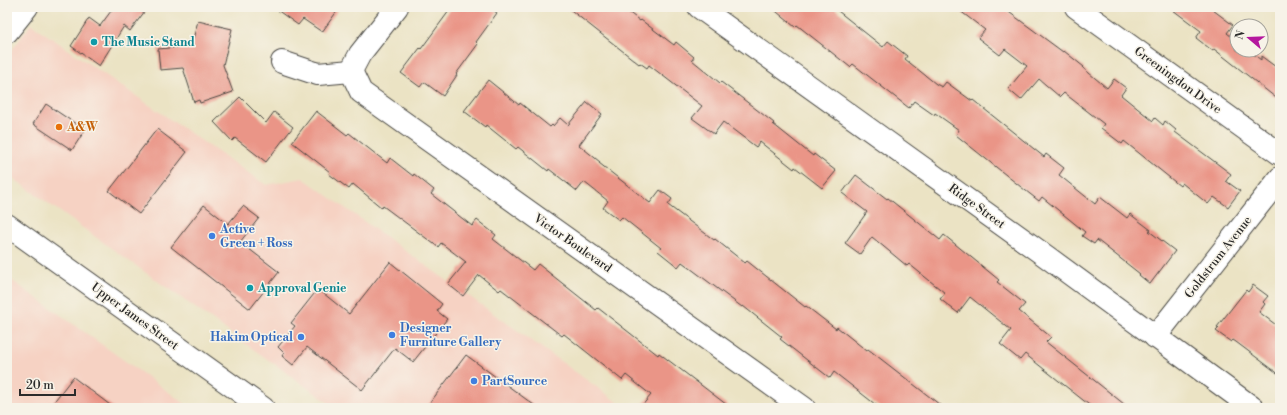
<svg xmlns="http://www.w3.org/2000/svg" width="1287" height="415" font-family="'Libre Bodoni',serif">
<rect width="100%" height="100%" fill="#f7f3e8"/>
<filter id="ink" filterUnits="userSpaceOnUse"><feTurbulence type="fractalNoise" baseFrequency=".025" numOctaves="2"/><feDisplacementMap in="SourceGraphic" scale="8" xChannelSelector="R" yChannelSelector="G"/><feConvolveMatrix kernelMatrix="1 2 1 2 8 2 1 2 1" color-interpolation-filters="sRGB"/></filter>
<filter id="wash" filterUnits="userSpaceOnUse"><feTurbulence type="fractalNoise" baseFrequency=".012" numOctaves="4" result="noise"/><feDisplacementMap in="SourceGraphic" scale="16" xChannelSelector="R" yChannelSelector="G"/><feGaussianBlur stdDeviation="0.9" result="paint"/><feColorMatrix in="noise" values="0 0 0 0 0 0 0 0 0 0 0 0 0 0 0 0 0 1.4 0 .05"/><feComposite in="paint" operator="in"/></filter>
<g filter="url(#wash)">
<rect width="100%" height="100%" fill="#ebe3c4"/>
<!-- built -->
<g fill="#f6d2c3">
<polygon points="31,24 266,185 303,178 598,388 625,408 336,408 7,174 7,57"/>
<polygon points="7,277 191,408 7,408"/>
</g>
<g id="blocks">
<!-- building -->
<g fill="#ea9587">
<polygon points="114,7 148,7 130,31 124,26 99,66 71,46 89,18 100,26"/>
<polygon points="273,7 340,7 322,32 303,19 298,25"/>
<polygon points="452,7 489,7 497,13 476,42 478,44 456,74 457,75 443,96 424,82 420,87 401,73 420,48 421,49"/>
<polygon points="567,7 622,7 640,21 641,20 674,45 676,42 694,57 692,60 720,83 721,82 774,123 773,124 813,156 814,154 836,171 822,188 795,167 794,169 760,142 756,147 723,122 714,134 692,118 702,106 649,65 647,68 640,63 639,64"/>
<polygon points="771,7 833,7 883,47 888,41 907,56 905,59 936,84 942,87 946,82 972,101 973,100 1044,157 1046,154 1064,168 1059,175 1095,204 1100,197 1127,218 1130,214 1151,230 1149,231 1175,251 1150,284 1139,275 1140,274 1097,240 1094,244 1082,236 1085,232 1042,197 1039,201 1021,187 956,135 959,130 935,113 934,115 914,101 909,108 853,64 850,67 797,25 795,27"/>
<polygon points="955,7 1002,7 1063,52 1064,51 1084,67 1083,68 1107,88 1114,79 1126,88 1121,95 1153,121 1155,118 1163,125 1165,121 1176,130 1175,132 1231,174 1226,181 1240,191 1228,207 1214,197 1208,204 1182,183 1180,186 1124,141 1122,144 1101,128 1104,124 1064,93 1060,97 1039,79 1021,100 1008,89 1027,66 1005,49 1000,55 978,38 985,30"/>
<polygon points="1169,7 1209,7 1233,25 1227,33 1237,41 1237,50 1248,50 1261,60 1261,56 1280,70 1280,101 1214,49 1213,51 1196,38 1201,31"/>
<polygon points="198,21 232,29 223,65 233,92 200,103 199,100 194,102 183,68 160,70 158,49 191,46"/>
<polygon points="488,80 519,105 520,103 550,127 552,125 553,126 560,118 568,125 587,102 602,114 579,145 600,162 599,163 650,203 660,190 672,199 668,205 714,240 715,239 745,263 747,261 805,307 806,306 836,329 837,327 867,351 868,349 944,408 880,408 834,372 830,378 780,339 782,337 743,306 742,307 682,262 678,267 658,251 661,248 622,217 619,220 603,208 608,201 584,182 577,191 549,169 548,171 518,147 516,149 486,125 485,127 464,111"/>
<polygon points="240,97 266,123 274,112 293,127 266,162 235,138 232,141 214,122"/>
<polygon points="46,104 85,130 72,150 33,124"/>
<polygon points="316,111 347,135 349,133 387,163 390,158 413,176 414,174 434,190 431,194 472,226 477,220 496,235 493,239 533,270 538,264 596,310 598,308 658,355 659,353 731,408 640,408 651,395 626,375 622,380 564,334 562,336 501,289 499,291 479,275 463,296 448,284 466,262 441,243 438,247 383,206 382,208 353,184 349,189 329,174 330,172 292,142"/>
<polygon points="157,129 187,152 139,214 109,191"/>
<polygon points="856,175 887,199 888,198 940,240 944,235 999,280 997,282 1025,304 1019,311 1051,337 1046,342 1129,408 1093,408 1025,354 1020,360 1000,344 1011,330 970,297 958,313 940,299 945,293 909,264 907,266 872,237 860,254 845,243 867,212 842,193"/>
<polygon points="204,205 228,224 243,206 259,218 240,242 279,272 250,309 171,247"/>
<polygon points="390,262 442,304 437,311 447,319 413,362 395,348 362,390 307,347 293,365 282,356 284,353 278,347 295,326 291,323 318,289 349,314"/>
<polygon points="1253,285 1268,296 1263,302 1265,304 1259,312 1280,328 1280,375 1236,342 1233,340 1231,342 1216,331 1219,328 1217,327 1246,290 1248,292"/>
<polygon points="466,355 538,408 426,408"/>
<polygon points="73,377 114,408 49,408"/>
</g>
</g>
</g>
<g filter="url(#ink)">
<use href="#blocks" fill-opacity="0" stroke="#484742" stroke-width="1"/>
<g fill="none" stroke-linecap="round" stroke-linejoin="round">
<defs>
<g id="minor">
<polyline points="699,7 1047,257 1253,408"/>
<polyline points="1076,7 1280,154"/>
<polyline points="7,32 27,7"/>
<polyline points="282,62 318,74 351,71"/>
<polyline points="351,71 361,92 804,408"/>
<polyline points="351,71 360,54 397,7"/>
<polyline points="1155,337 1280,178"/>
</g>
<polyline id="major" points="7,225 263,408"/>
</defs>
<!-- minor casing -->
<use href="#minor" stroke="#484742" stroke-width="24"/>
<!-- major casing -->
<use href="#major" stroke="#484742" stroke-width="24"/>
<!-- minor -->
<use href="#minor" stroke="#fff" stroke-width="22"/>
<!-- major -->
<use href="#major" stroke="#fff" stroke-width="22"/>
</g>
</g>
<!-- markers -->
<g fill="#0f9aa8" stroke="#f7f3e8" stroke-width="1.5">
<circle cx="94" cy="42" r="4"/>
<circle cx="250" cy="288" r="4"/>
</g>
<circle fill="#e8710a" stroke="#f7f3e8" stroke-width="1.5" cx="59" cy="127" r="4"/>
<g fill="#3f7fe0" stroke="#f7f3e8" stroke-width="1.5">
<circle cx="212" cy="236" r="4"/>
<circle cx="392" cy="335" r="4"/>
<circle cx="301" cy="337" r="4"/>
<circle cx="474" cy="381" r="4"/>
</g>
<g text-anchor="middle" stroke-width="3" stroke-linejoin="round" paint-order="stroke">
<!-- culture labels -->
<g font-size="12" font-weight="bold" fill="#0d838f" stroke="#f7f3e8" text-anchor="start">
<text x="102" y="46">The Music Stand</text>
<text x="258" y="292">Approval Genie</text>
</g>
<!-- street labels -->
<g font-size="12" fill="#2b2b2b" stroke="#f7f3e8">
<text transform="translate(1178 80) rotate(36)" y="4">Greeningdon Drive</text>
<text transform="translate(977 206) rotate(36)" y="4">Ridge Street</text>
<text transform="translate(573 243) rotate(35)" y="4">Victor Boulevard</text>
<text transform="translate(1218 257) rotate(-52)" y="4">Goldstrum Avenue</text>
<text transform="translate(135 316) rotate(36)" y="4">Upper James Street</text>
</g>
<!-- food labels -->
<g font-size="12" font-weight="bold" fill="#c56008" stroke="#f7f3e8" text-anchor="start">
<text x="67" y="131">A&amp;W</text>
</g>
<!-- shop labels -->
<g font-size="12" font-weight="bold" fill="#366cbe" stroke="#f7f3e8" text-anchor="start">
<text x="220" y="233">Active<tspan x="220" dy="14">Green + Ross</tspan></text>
<text x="400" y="332">Designer<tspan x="400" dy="14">Furniture Gallery</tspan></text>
<text x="293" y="341" text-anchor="end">Hakim Optical</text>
<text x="482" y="385">PartSource</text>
</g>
</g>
<!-- margin -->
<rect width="1287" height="415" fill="none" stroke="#f7f3e8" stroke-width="24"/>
<!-- north arrow -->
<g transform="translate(1249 38) rotate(289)"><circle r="19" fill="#f7f3e8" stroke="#a5a39c"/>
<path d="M0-3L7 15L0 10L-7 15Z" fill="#b5179e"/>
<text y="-6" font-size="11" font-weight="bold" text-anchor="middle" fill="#2b2b2b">N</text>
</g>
<!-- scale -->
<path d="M20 389v6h55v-6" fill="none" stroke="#2b2b2b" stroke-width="2"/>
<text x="26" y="389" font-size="12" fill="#2b2b2b" stroke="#f7f3e8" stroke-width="3" paint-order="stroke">20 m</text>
</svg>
